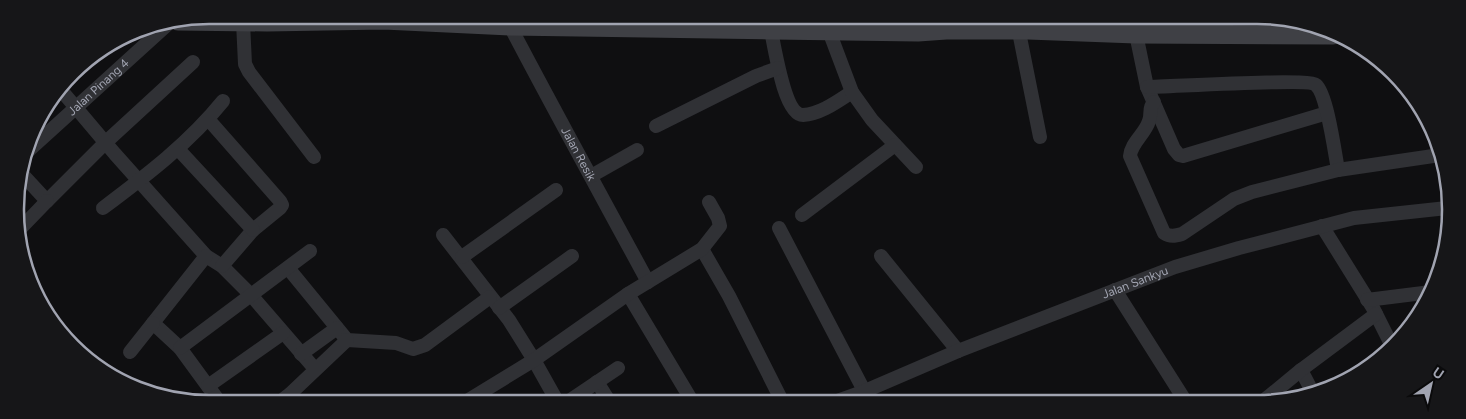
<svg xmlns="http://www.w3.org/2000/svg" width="1466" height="419" font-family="Figtree,sans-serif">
<rect width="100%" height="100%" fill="#0f0f11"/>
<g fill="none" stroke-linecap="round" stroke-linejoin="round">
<!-- street -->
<g stroke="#303135" stroke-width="14">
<path d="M768,17C773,33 782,115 803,115C821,114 838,101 852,92"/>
<polyline points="848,17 849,30"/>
<polyline points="1219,18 1222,33"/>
<polyline points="243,22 245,64 249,72 314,157"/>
<path id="s1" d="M510,26C555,112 602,197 648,282"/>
<polyline points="829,31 852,92 872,120 916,167"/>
<polyline points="1019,32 1040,137"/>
<polyline points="1136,34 1147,87 1174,149 1179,155 1183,156 1327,113"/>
<path d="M1147,87C1168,87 1308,78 1316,85C1327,94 1335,154 1338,170"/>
<polyline points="61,90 115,154 206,256 222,266 251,295 315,369"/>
<path d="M1154,102C1148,108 1152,114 1149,121C1145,134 1131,143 1130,156L1164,233C1170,237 1175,236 1182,234L1234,199L1252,192L1338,170L1440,155"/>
<polyline points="208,119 280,201 282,205 280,208 253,230 222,266"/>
<polyline points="656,126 756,76 778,68"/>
<polyline points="178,149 253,230"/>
<path id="s2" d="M28,151L169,23"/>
<polyline points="22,174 47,201 106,142 193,62"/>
<polyline points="591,176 637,150"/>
<path d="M103,208C147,175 189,143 223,101"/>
<polyline points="802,215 895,145"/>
<polyline points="1322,226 1373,308 1393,348"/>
<polyline points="779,228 870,402"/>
<polyline points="19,230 47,201"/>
<polyline points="443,235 509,320 534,360 557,401"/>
<polyline points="702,249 729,296 782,401"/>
<polyline points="206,256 153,323 180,348 218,400"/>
<polyline points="881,256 958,351"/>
<polyline points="462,257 556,190"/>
<polyline points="288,268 347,340 396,343 413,349 425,345 490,297"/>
<polyline points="1115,290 1186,402"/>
<polyline points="628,294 692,401"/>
<polyline points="1367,300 1431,292"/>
<polyline points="499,308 572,256"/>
<polyline points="180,348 310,251"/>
<polyline points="130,352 153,323"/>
<polyline points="301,354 337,328"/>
<polyline points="1301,370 1313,393"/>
<polyline points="597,382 609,401"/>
<polyline points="208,386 283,333"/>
<polyline points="281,401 290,394 347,340"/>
<polyline points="467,401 534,360 628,294 702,249 720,226 718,218 709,202"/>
<polyline points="569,401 618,368"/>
<path id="s3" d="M834,402L865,391L958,351L1175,267L1239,248L1354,218L1447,208"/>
<polyline points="1262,402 1301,370 1376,314"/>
</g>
<!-- secondary -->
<polyline stroke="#3f4045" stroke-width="19" points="178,21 267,22 384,20 510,26 773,30 918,32 946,30 1028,30 1136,34 1333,35"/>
</g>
<g text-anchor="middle" stroke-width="5" stroke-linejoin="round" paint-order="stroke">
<!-- street labels -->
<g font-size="12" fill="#a1a4b1" stroke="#0a0a0b">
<text dy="4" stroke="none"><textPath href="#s2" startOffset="95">Jalan Pinang 4</textPath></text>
<text dy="4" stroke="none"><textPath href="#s1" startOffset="145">Jalan Resik</textPath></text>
<text dy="4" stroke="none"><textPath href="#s3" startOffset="324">Jalan Sankyu</textPath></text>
</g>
</g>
<!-- crop -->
<path d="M0 0H1466V419H0ZM209 24H1257A185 185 0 0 1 1442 209V210A185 185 0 0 1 1257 395H209A185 185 0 0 1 24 210V209A185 185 0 0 1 209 24Z" fill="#161618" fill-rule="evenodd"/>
<path fill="none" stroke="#a1a4b1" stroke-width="2.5" d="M209 24H1257A185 185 0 0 1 1442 209V210A185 185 0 0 1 1257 395H209A185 185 0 0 1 24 210V209A185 185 0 0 1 209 24Z"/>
<!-- north arrow -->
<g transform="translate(1431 384) rotate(34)" stroke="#0a0a0b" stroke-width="4" paint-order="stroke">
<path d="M0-4L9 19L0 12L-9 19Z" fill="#a1a4b1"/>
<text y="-8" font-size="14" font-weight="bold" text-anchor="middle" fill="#a1a4b1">U</text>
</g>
</svg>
